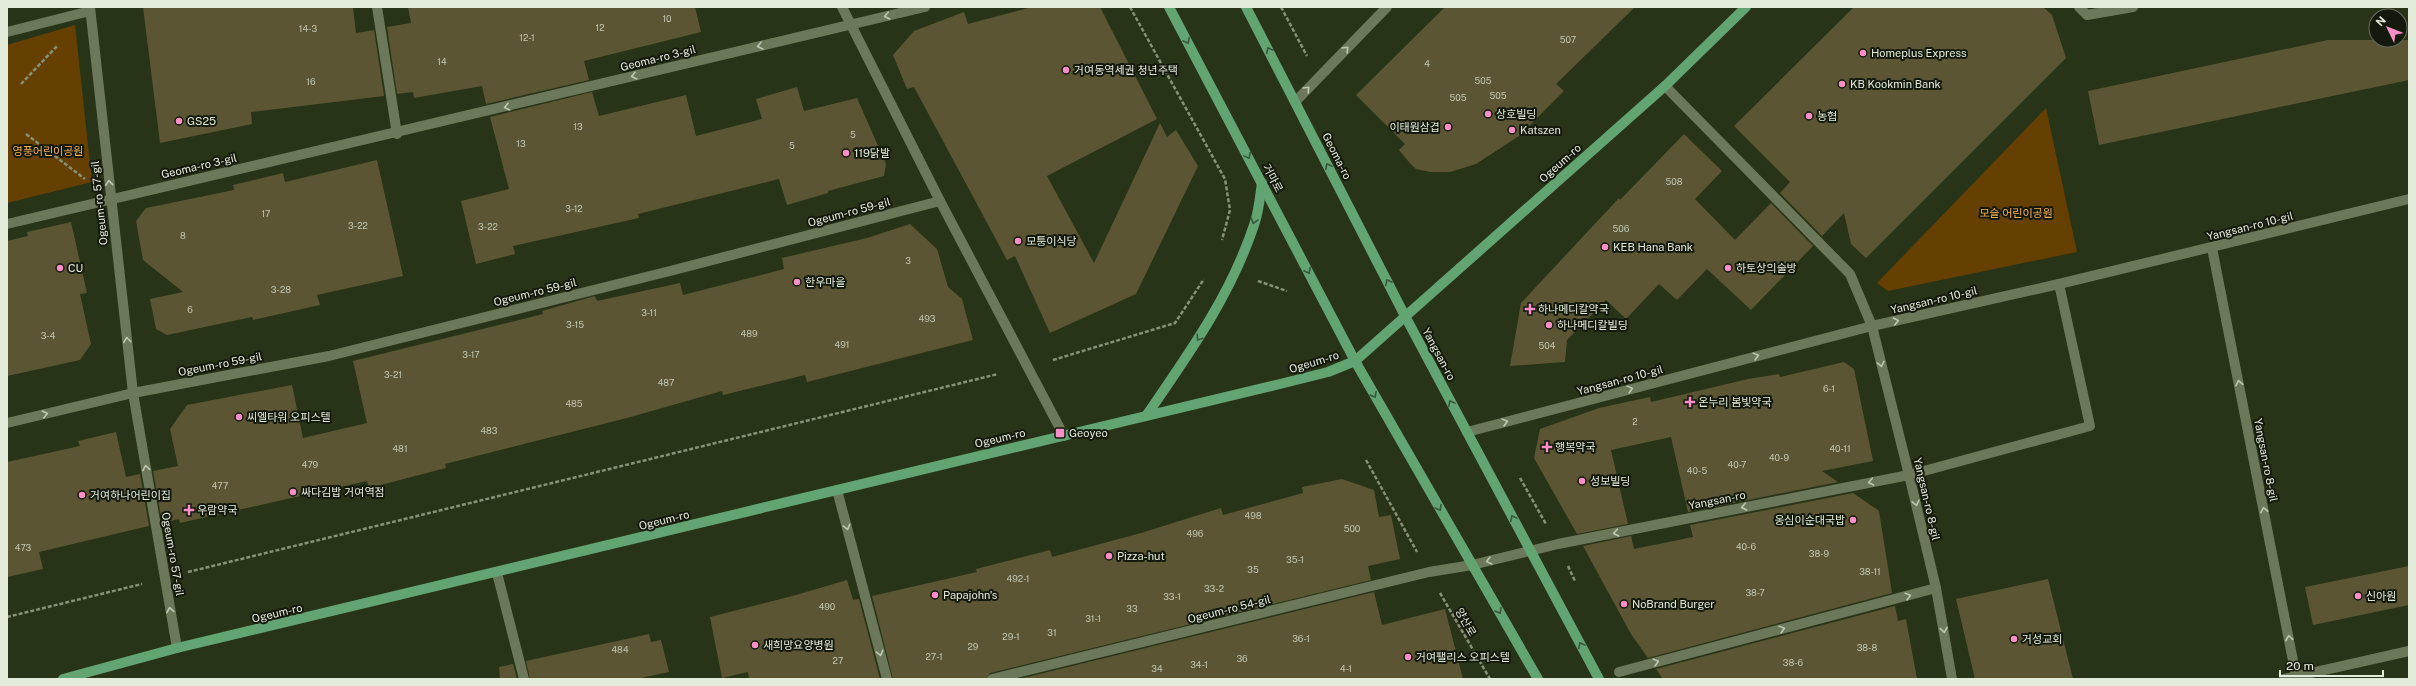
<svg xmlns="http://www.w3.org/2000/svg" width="2416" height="686" font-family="'Public Sans','Noto Sans KR',sans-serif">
<rect width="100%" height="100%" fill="#283417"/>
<!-- green -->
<g fill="#664001">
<polygon points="75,25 92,182 7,203 7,45"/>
<polygon points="2046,108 2077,252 1888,291 1877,283"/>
</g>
<!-- building -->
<g fill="#5b5534">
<polygon points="143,7 353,7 356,33 374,30 384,96 251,112 252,124 160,143"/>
<polygon points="408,7 695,7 701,32 584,61 589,80 486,104 482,86 414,98 413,92 397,94 387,27 411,23"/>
<polygon points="1032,7 1100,7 1157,119 1047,176 1094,263 1160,123 1167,137 1176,130 1198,166 1136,294 1050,333 1015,256 1007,260 914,87 907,89 893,55 914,31 964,12 968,24"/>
<polygon points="1445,7 1635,7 1556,84 1564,91 1519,136 1476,164 1450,172 1430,172 1416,169 1409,162 1399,150 1405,144 1356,95"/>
<polygon points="1854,7 2043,7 2052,15 2066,58 1866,258 1851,244 1844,213 1822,236 1780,193 1790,182 1734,126"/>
<polygon points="2328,40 2409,40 2409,80 2099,145 2088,91"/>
<polygon points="797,87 804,111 857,98 886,164 884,176 828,191 828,193 787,205 779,179 638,214 639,218 513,246 515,254 476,264 461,201 509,189 490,117 592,92 599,116 686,95 696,136 762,119 756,99"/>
<polygon points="1684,134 1722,171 1695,199 1735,240 1771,203 1813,246 1751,310 1707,269 1677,300 1659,284 1626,319 1606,300 1567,340 1565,362 1510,366 1521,303 1619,198 1620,200"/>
<polygon points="377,160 403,276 317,295 320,305 253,320 252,317 167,335 156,329 150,299 183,292 143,260 136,221 146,208 234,190 233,185 283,173 285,182"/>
<polygon points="71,222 87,293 80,294 91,344 80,360 7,376 7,241 28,236 27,232"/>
<polygon points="910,224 937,249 948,287 962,299 973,340 807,382 805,375 723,395 722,391 627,418 445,464 446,468 369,488 367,481 180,523 179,519 162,523 153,471 178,466 170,429 187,405 292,385 303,438 367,423 353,361 543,314 542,311 595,296 597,301 680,283 683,295 784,269 782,258 867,238"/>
<polygon points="1844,362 1854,369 1873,461 1822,471 1838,482 1688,512 1671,437 1611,450 1628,524 1577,534 1534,458 1540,429 1599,408 1650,397 1651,402 1748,379 1779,374 1780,377"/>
<polygon points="116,432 126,477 140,474 149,526 39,552 43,569 7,577 7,462 80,446 78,441"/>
<polygon points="1342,479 1374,490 1379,517 1391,515 1400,559 1368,566 1371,580 990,673 986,679 893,679 872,596 977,572 976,569 1050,550 1052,557 1141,533 1221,508 1223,515 1303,493 1302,487"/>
<polygon points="1853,493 1879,511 1892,593 1648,658 1631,634 1583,546 1631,536 1634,549 1693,537 1690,525"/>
<polygon points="2409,566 2409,605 2313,625 2305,587"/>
<polygon points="2048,579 2073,679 1975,679 1956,599"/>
<polygon points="847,580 853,600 859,599 880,679 749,679 748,672 722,678 710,617 796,595"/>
<polygon points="1374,592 1382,625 1445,609 1463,679 1019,679"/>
<polygon points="1895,606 1898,621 1906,619 1917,679 1663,679 1656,669"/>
<polygon points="649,634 651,642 661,640 669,672 636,679 530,679 526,661"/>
<polygon points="513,664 517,679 500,679 499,667"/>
</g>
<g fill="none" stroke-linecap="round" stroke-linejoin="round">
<!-- path -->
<g stroke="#87917a" stroke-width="2.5" stroke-dasharray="4 2" stroke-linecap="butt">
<polyline points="1130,7 1225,179 1230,210 1222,240"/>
<polyline points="1281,7 1307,56"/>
<polyline points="21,84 58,45"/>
<polyline points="26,134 85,179"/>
<polyline points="1258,281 1287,291"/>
<polyline points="1053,360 1175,323 1204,279"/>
<polyline points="1366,460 1417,552"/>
<polyline points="1520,478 1546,524"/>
<polyline points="1568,566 1575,581"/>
<polyline points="188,572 998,374"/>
<polyline points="1440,593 1490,679"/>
<polyline points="7,617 142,584"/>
</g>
<!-- minor -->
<g stroke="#6b7859" stroke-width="10">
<polyline points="90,7 133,393 177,648"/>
<polyline points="377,7 397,134"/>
<polyline points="842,7 940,201 1064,436"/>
<polyline points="2079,7 2087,15"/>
<polyline points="2087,15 2133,7"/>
<polyline points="7,32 90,11"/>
<polyline points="1665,86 1850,274 1872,326 1909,475 1936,588 1952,679"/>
<polyline points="1296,101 1387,7"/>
<polyline points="7,224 925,7"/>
<polyline points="2212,248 2296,676"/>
<polyline points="7,423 133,393 329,356 674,270 940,201"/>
<polyline points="1467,432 1872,326 2059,284 2409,199"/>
<polyline points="837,490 887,679"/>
<polyline points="497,573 524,679"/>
<polyline points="1619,672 1936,588"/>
<polyline points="992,679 1429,572 1472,565 1558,544 1909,475 2090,426 2059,284"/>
<polyline points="2284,679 2409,651"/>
</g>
<!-- major -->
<g stroke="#63a473" stroke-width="10">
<polyline points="1169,7 1355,361 1538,679"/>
<polyline points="1246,7 1405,316 1599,679"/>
<path d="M1146,416C1188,355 1232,294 1255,222C1259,210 1260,196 1262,183"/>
<polyline points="63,679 177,648 1280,384 1328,372 1355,361 1665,86 1746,7"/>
</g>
</g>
<!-- one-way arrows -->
<defs><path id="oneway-chevron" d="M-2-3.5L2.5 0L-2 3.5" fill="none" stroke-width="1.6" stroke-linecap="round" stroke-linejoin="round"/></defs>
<g stroke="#bfc8b3">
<use href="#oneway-chevron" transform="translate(887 16) rotate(167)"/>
<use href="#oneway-chevron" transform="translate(760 46) rotate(166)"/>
<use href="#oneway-chevron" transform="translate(1346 49) rotate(-46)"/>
<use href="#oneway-chevron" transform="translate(634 76) rotate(166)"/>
<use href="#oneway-chevron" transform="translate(1307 89) rotate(-46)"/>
<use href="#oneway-chevron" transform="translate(507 107) rotate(166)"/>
<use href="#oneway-chevron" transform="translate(109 183) rotate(-96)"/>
<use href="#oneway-chevron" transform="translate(1896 321) rotate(-13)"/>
<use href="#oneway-chevron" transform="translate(127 340) rotate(-97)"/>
<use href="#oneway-chevron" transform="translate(1756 356) rotate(-15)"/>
<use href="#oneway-chevron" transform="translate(1881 364) rotate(76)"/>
<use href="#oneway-chevron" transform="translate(2239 383) rotate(-101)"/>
<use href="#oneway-chevron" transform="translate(1630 389) rotate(-15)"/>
<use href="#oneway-chevron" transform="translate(45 414) rotate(-13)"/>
<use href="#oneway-chevron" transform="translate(1505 422) rotate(-15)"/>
<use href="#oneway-chevron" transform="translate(146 468) rotate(-100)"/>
<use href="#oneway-chevron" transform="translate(1871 482) rotate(169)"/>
<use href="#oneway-chevron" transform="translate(1916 503) rotate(77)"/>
<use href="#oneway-chevron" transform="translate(1744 507) rotate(169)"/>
<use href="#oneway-chevron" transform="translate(2264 510) rotate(-101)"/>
<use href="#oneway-chevron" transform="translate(847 527) rotate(75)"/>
<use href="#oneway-chevron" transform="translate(1616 533) rotate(169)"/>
<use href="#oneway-chevron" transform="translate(1489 561) rotate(166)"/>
<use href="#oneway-chevron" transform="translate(1908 596) rotate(-15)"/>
<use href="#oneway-chevron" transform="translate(170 610) rotate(-100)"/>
<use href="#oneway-chevron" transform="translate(1782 629) rotate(-15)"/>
<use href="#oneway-chevron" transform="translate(1944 630) rotate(80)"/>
<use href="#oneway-chevron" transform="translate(2289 638) rotate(-101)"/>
<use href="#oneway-chevron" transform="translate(880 653) rotate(75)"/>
<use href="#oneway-chevron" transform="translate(1656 662) rotate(-15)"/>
</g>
<g stroke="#38583b">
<use href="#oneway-chevron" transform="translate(1187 41) rotate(62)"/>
<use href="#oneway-chevron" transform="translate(1269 50) rotate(-118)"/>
<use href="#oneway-chevron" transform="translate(1248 156) rotate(62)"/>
<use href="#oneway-chevron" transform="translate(1328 166) rotate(-117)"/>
<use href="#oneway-chevron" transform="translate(1254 221) rotate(106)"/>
<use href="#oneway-chevron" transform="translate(1308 271) rotate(63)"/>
<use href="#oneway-chevron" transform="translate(1388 282) rotate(-117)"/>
<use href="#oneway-chevron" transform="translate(1199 338) rotate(124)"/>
<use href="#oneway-chevron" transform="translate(1374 395) rotate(60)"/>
<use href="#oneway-chevron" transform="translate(1451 403) rotate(-118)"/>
<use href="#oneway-chevron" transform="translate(1439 508) rotate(60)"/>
<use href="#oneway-chevron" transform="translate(1513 518) rotate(-118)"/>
<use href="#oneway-chevron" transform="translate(1499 611) rotate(60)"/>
<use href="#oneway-chevron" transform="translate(1581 645) rotate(-118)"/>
</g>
<!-- markers -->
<g fill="#fa8fc8" stroke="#14190d" stroke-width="1.5">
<circle cx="1863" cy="53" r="4"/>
<circle cx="1066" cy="70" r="4"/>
<circle cx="1842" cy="84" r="4"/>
<circle cx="1488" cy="114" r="4"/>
<circle cx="1809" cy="116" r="4"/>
<circle cx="179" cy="121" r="4"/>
<circle cx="1448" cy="127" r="4"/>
<circle cx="1512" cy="130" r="4"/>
<circle cx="846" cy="153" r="4"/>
<circle cx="1018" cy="241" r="4"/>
<circle cx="1605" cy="247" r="4"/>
<circle cx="60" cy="268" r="4"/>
<circle cx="1728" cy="268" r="4"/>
<circle cx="797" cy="282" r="4"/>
<path d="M1528 303h4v4h4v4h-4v4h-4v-4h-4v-4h4z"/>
<circle cx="1549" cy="325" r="4"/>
<path d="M1688 396h4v4h4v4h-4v4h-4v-4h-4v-4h4z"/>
<circle cx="239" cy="417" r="4"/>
<rect x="1055" y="428" width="10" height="10" rx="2"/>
<path d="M1545 441h4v4h4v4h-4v4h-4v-4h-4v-4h4z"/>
<circle cx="1582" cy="481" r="4"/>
<circle cx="293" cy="492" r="4"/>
<circle cx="82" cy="495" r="4"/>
<path d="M187 504h4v4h4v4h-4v4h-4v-4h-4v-4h4z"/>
<circle cx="1853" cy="520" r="4"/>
<circle cx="1109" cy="556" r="4"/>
<circle cx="935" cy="595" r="4"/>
<circle cx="2358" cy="596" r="4"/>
<circle cx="1624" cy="604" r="4"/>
<circle cx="2014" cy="639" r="4"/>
<circle cx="755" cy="645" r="4"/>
<circle cx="1408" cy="657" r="4"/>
</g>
<g text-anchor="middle" stroke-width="4" stroke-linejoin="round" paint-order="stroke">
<!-- number labels -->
<g font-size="9" fill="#c1c6b0">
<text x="667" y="22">10</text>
<text x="600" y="31">12</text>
<text x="308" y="32">14-3</text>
<text x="527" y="41">12-1</text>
<text x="1568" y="43">507</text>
<text x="442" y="65">14</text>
<text x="1427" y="67">4</text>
<text x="1483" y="84">505</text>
<text x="311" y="85">16</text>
<text x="1498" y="99">505</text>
<text x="1458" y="101">505</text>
<text x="578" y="130">13</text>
<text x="853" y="138">5</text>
<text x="521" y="147">13</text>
<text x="792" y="149">5</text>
<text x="1674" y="185">508</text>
<text x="574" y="212">3-12</text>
<text x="266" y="217">17</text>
<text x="358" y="229">3-22</text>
<text x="488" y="230">3-22</text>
<text x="1621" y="232">506</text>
<text x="183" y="239">8</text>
<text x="908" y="264">3</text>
<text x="281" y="293">3-28</text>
<text x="190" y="313">6</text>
<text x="649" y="316">3-11</text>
<text x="927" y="322">493</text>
<text x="575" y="328">3-15</text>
<text x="749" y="337">489</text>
<text x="48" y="339">3-4</text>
<text x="842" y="348">491</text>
<text x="1547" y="349">504</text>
<text x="471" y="358">3-17</text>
<text x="393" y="378">3-21</text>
<text x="666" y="386">487</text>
<text x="1829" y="392">6-1</text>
<text x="574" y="407">485</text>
<text x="1635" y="425">2</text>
<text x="489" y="434">483</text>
<text x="400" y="452">481</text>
<text x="1840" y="452">40-11</text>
<text x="1779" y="461">40-9</text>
<text x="310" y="468">479</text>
<text x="1737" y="468">40-7</text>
<text x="1697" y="474">40-5</text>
<text x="220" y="489">477</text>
<text x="1253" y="519">498</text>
<text x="1352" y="532">500</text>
<text x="1195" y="537">496</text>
<text x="1746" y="550">40-6</text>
<text x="23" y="551">473</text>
<text x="1819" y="557">38-9</text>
<text x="1295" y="563">35-1</text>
<text x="1253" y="573">35</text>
<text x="1870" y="575">38-11</text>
<text x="1018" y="582">492-1</text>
<text x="1214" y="592">33-2</text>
<text x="1755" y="596">38-7</text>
<text x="1172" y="600">33-1</text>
<text x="827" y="610">490</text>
<text x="1132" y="612">33</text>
<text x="1093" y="622">31-1</text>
<text x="1052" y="636">31</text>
<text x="1011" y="640">29-1</text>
<text x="1301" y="642">36-1</text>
<text x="973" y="650">29</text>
<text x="1867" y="651">38-8</text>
<text x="620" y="653">484</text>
<text x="934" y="660">27-1</text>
<text x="1242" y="662">36</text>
<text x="838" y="664">27</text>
<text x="1793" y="666">38-6</text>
<text x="1199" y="668">34-1</text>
<text x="1157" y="672">34</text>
<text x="1346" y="672">4-1</text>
</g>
<!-- poi labels -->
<g font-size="11" fill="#e3ebda" stroke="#14190d" text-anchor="start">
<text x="1871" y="57">Homeplus Express</text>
<text x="1074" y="74">거여동역세권 청년주택</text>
<text x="1850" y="88">KB Kookmin Bank</text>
<text x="1496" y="118">상호빌딩</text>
<text x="1817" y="120">농협</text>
<text x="187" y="125">GS25</text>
<text x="1440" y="131" text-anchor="end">이태원삼겹</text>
<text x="1520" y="134">Katszen</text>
<text x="854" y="157">119닭발</text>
<text x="1026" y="245">모퉁이식당</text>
<text x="1613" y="251">KEB Hana Bank</text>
<text x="68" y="272">CU</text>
<text x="1736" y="272">하토상의술방</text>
<text x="805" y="286">한우마을</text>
<text x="1538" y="313">하나메디칼약국</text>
<text x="1557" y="329">하나메디칼빌딩</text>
<text x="1698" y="406">온누리 봄빛약국</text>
<text x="247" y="421">씨엘타워 오피스텔</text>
<text x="1069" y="437">Geoyeo</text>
<text x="1555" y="451">행복약국</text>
<text x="1590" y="485">성보빌딩</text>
<text x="301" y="496">싸다김밥 거여역점</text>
<text x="90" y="499">거여하나어린이집</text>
<text x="197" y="514">우람약국</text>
<text x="1845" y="524" text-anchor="end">옹심이순대국밥</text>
<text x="1117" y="560">Pizza-hut</text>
<text x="943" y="599">Papajohn's</text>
<text x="2366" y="600">신아원</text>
<text x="1632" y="608">NoBrand Burger</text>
<text x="2022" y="643">거성교회</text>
<text x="763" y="649">새희망요양병원</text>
<text x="1416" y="661">거여팰리스 오피스텔</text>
</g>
<!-- street labels -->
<g font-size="11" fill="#e3ebda" stroke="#14190d">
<text transform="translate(658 58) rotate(-14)" y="4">Geoma-ro 3-gil</text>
<text transform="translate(1337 156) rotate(63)" y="4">Geoma-ro</text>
<text transform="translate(1560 163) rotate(-42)" y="4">Ogeum-ro</text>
<text transform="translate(199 166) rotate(-13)" y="4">Geoma-ro 3-gil</text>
<text transform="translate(1273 178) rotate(62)" y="4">거마로</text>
<text transform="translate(99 203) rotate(-96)" y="4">Ogeum-ro 57-gil</text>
<text transform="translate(849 212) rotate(-15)" y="4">Ogeum-ro 59-gil</text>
<text transform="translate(2250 226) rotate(-14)" y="4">Yangsan-ro 10-gil</text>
<text transform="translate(535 292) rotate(-14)" y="4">Ogeum-ro 59-gil</text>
<text transform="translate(1934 300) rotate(-13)" y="4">Yangsan-ro 10-gil</text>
<text transform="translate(1439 354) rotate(62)" y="4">Yangsan-ro</text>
<text transform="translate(1314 362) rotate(-17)" y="4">Ogeum-ro</text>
<text transform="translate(220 364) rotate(-11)" y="4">Ogeum-ro 59-gil</text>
<text transform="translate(1620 380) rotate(-15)" y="4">Yangsan-ro 10-gil</text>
<text transform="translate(1000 438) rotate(-13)" y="4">Ogeum-ro</text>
<text transform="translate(2266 460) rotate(79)" y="4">Yangsan-ro 8-gil</text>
<text transform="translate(1927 499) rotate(77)" y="4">Yangsan-ro 8-gil</text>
<text transform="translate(1717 500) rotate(-11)" y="4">Yangsan-ro</text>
<text transform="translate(664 520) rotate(-14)" y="4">Ogeum-ro</text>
<text transform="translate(173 554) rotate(80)" y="4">Ogeum-ro 57-gil</text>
<text transform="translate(1229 609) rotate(-14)" y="4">Ogeum-ro 54-gil</text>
<text transform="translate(277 613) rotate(-13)" y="4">Ogeum-ro</text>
<text transform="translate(1466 622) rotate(60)" y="4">양산로</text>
</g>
<!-- park labels -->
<g font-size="11" fill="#f9b04c" stroke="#14190d">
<text x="48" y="155">영풍어린이공원</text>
<text x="2016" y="217">모슬 어린이공원</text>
</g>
</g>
<!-- border -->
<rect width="2416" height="686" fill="none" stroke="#e3ebda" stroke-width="16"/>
<!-- north arrow -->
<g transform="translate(2388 28) rotate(313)"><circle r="19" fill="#14190d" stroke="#676d5f"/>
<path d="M0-3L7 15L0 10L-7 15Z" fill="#fa8fc8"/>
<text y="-6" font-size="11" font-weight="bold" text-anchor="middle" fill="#e3ebda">N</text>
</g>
<!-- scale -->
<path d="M2280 670v6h103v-6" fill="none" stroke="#e3ebda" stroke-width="2"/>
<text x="2286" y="670" font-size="12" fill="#e3ebda" stroke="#14190d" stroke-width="3" paint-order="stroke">20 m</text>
</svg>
